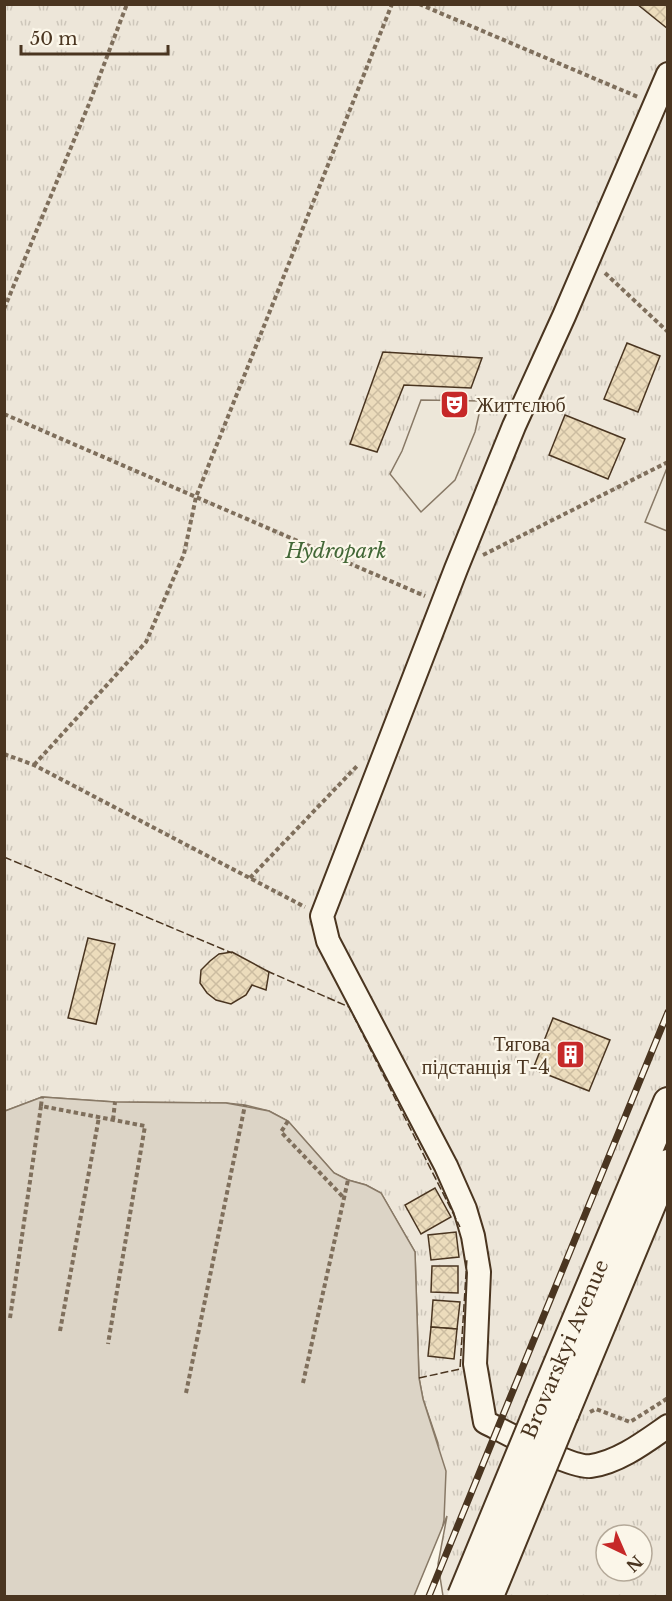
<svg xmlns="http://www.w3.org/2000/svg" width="672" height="1601" font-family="'Libre Baskerville',serif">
<defs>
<pattern id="grass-tufts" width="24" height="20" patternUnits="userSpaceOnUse" patternTransform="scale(1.5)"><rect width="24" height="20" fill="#ede6d9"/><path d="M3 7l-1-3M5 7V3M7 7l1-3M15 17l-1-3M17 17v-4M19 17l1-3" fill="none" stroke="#cdc6ba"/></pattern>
<pattern id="building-cross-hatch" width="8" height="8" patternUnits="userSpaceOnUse" patternTransform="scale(1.5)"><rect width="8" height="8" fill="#ecdcbc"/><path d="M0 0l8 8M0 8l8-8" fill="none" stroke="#ccbda1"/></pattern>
</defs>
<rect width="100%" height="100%" fill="#fbf6e9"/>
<!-- grass -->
<path fill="url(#grass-tufts)" stroke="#887966" stroke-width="1.5" fill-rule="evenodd" d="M5,5H667V1596H440L435,1564L438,1443L423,1399L419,1378L415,1252L381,1193L366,1185L348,1180L334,1173L288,1121L269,1111L245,1105L226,1103L115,1102L42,1097L5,1111ZM606,1535H642V1571H606Z"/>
<!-- parking -->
<g fill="#ede7d9" stroke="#887966" stroke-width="1.5">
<polygon points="421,400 482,401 475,432 455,480 421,512 390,474 402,451"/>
<polygon points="667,468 668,531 667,531 645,522"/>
</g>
<!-- water -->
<polygon fill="#dcd4c6" stroke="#887966" stroke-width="1.5" points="42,1097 115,1102 226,1103 269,1111 288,1121 334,1173 348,1180 366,1185 381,1193 415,1252 419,1378 423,1399 446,1471 444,1520 435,1564 440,1596 5,1596 5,1111"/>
<!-- pier -->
<polygon fill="#fbf6e9" stroke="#887966" stroke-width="1.5" points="447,1516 438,1564 443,1596 414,1596"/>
<!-- building -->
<g fill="url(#building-cross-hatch)" stroke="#4a3520" stroke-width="1.5">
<polygon points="637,4 668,4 668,29"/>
<polygon points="627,343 660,356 638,412 604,399"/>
<polygon points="383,352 482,358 471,388 404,385 377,452 350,444"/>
<polygon points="565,415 625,439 608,479 549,455"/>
<polygon points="88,938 115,944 96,1024 68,1018"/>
<polygon points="232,952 269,972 266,990 252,985 246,995 231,1004 216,1000 207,993 200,983 201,970 210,961 219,954"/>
<polygon points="553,1018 610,1040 589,1091 533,1069"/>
<polygon points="435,1188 451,1217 421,1234 405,1205"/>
<polygon points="456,1232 459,1257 431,1260 428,1235"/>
<polygon points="432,1266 458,1266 458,1293 431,1292"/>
<polygon points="433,1300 460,1302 457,1329 431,1327"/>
<polygon points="431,1327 457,1329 454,1359 428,1356"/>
</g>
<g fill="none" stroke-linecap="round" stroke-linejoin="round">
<defs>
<path id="minor" d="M668,74L564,316L514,426L456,569L322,916L328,941L446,1166L465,1209L473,1236L479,1272L475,1364L485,1422C505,1432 572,1469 591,1466C619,1462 645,1442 668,1426"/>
<g id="major">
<polyline points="541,1405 668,1102"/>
<polyline points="564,1414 668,1164"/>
</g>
</defs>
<!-- minor casing -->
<use href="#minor" stroke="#4a3520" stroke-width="26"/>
<!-- major casing -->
<use href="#major" stroke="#4a3520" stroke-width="32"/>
<!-- path -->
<g stroke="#7f6f5c" stroke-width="4" stroke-dasharray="4.5 3" stroke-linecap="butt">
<polyline points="419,4 638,97"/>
<polyline points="605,273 668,332"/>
<polyline points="4,309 89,104 127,4"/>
<polyline points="4,414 425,596"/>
<polyline points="483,555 668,462"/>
<polyline points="4,754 34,765 305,907"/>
<polyline points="34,765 146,642 184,554 196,497 392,4"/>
<polyline points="250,878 357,766"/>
<polyline points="41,1106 42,1097"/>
<polyline points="113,1120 115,1102"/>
<polyline points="288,1121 281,1132 344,1198"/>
<polyline points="10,1318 41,1106 145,1126 108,1344"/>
<polyline points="60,1331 99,1117"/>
<polyline points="303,1383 348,1180"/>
<polyline points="186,1393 245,1105"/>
<polyline points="590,1412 596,1409 630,1422 668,1398"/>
</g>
<!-- minor -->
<use href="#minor" stroke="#fbf6e9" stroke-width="22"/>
<!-- major -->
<use href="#major" stroke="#fbf6e9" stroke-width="28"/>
<defs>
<polyline id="rail" points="429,1596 668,1012"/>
</defs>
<!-- rail casing -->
<use href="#rail" stroke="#4a3520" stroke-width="7"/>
<!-- rail -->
<use href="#rail" stroke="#fbf6e9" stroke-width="4.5" stroke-dasharray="14" stroke-linecap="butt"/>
<defs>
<g id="major-bridge">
<polyline points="462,1596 541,1405"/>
<polyline points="489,1596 564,1414"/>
</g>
</defs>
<!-- major-bridge casing -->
<use href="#major-bridge" stroke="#4a3520" stroke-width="32" stroke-linecap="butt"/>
<!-- major-bridge -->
<use href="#major-bridge" stroke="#fbf6e9" stroke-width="28"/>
<!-- fence -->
<g stroke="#4a3520" stroke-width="1.5" stroke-dasharray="8 3" stroke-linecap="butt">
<polyline points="4,857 232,953"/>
<polyline points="267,971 349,1007 460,1227"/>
<polyline points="419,1378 460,1369 467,1258"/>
</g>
</g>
<!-- icons -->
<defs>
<symbol id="theatre-square" viewBox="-11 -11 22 22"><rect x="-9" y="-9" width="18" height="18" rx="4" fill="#c62828" stroke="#fbf6e9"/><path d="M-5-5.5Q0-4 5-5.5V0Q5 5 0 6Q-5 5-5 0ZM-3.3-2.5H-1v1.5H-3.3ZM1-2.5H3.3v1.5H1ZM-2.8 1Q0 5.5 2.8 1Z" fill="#fff"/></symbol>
<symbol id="building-square" viewBox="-11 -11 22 22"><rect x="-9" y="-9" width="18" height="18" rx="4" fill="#c62828" stroke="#fbf6e9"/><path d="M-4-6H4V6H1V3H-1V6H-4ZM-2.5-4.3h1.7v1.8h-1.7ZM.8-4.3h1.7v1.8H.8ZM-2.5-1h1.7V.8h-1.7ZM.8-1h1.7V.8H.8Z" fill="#fff"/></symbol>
</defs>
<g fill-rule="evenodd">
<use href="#theatre-square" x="438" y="388" width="33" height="33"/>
<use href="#building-square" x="554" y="1038" width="33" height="33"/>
</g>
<g text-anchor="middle" stroke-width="4.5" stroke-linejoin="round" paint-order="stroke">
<!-- poi labels -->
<g font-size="20" fill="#4a3520" stroke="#fbf6e9" text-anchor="start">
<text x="476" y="412">Життєлюб</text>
<text x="550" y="1051" text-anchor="end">Тягова<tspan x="550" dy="23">підстанція Т-4</tspan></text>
</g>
<!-- park labels -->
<g font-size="20" font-style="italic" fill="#436837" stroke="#fbf6e9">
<text x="336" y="558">Hydropark</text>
</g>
<!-- street labels -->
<g font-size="20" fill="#4a3520" stroke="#fbf6e9">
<text transform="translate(565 1349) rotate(-67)" y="7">Brovarskyi Avenue</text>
</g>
</g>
<!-- border -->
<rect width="672" height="1601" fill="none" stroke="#4a3520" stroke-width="12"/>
<!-- north arrow -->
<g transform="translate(624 1553) rotate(136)"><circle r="28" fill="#fbf6e9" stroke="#b4a999" stroke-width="1.5"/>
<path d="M0-4.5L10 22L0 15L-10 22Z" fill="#c62828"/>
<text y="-9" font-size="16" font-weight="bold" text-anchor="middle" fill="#4a3520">N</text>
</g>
<!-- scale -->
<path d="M21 45v9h147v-9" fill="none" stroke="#4a3520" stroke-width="3"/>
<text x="30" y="45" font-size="18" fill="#4a3520" stroke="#fbf6e9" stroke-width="4.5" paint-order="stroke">50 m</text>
</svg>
